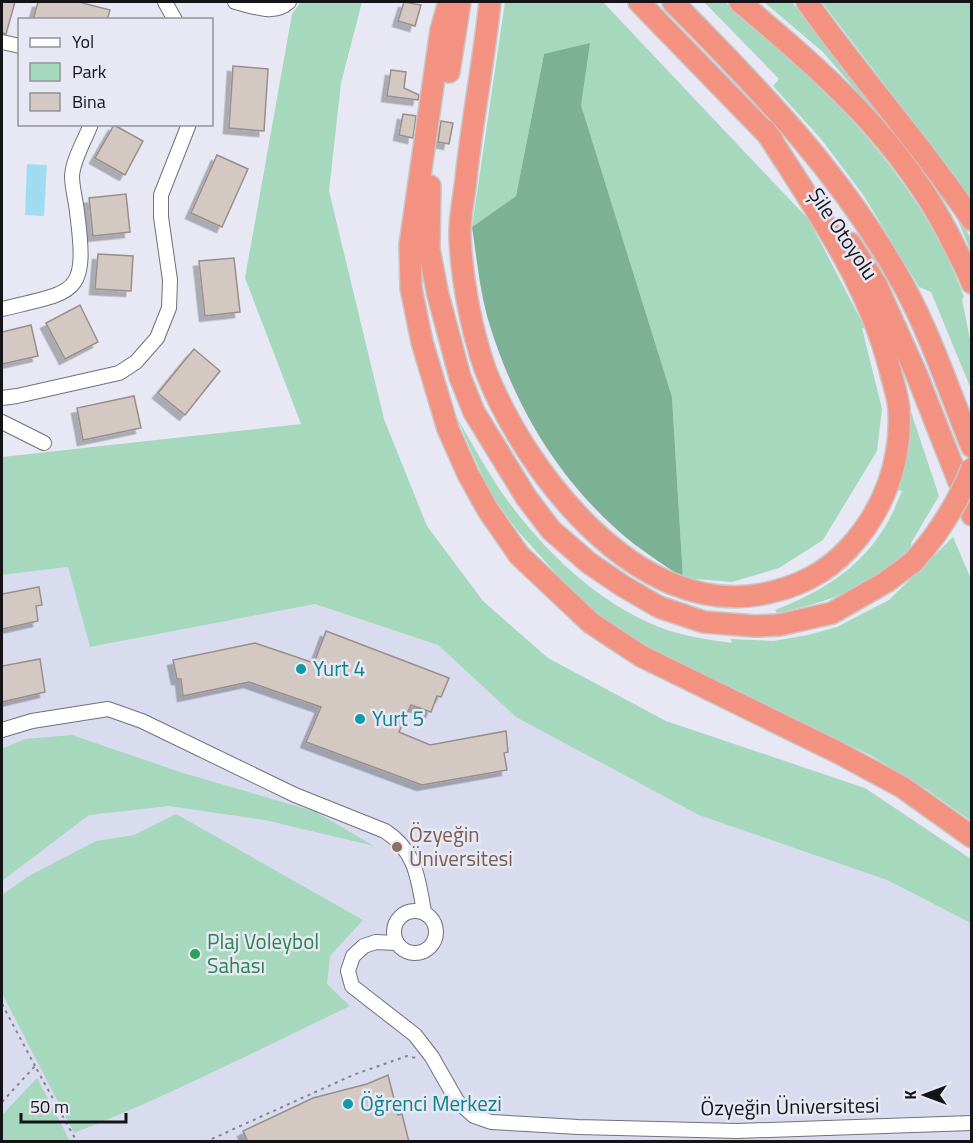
<svg xmlns="http://www.w3.org/2000/svg" width="973" height="1143" font-family="'Titillium Web',sans-serif">
<defs>
<filter id="shadow"><feDropShadow dx="-5.5" dy="5.5" stdDeviation="0" flood-color="#0004"/></filter>
</defs>
<rect width="100%" height="100%" fill="#e7e8f3"/>
<!-- built -->
<polygon fill="#d9dcee" points="68,567 90,647 315,604 438,645 516,717 887,880 971,923 971,1141 2,1141 2,575"/>
<!-- green -->
<g fill="#a6d8be">
<polygon points="301,2 362,2 341,83 329,191 384,419 427,526 483,601 548,658 666,721 865,788 971,859 971,923 887,880 699,815 516,717 438,645 315,604 90,647 68,567 2,575 2,457 301,424 245,278 292,14"/>
<polygon points="505,2 603,2 809,220 865,328 862,328 882,409 877,451 823,540 779,568 732,582 683,578 672,397 581,105 544,54 516,196 472,227"/>
<path d="M704,2H725C822,82 920,177 964,297L962,299L971,345V389L931,292L919,287L864,196L822,140L773,86L779,79Z"/>
<polygon points="764,2 792,2 955,213 971,238 971,252 955,213 866,102 823,52"/>
<polygon points="822,2 971,2 971,198"/>
<path d="M909,406L939,496L911,543V547C868,587 834,601 777,613L775,610C821,592 860,569 886,525C893,514 897,502 902,491L897,489L904,464Z"/>
<path d="M456,416C470,440 483,464 498,487C539,547 599,607 670,631C690,637 711,640 732,643L731,639L773,641L808,635L837,627L889,600L953,537L971,579V821L926,789L870,755L660,654L586,607L517,530L489,491Z"/>
<polygon points="72,735 180,772 316,812 374,846 265,820 169,806 89,815 2,881 2,749 25,739"/>
<path d="M176,814L363,920L330,956L327,984L350,1006C258,1050 169,1096 74,1133L2,993V895L27,877L96,841L134,835Z"/>
<polygon points="37,1078 70,1141 2,1141 2,1115"/>
</g>
<!-- forest -->
<path fill="#7cb196" d="M590,43L581,105L672,397L683,578C667,567 650,556 634,544C563,487 517,412 490,326C480,294 477,260 472,227L516,196L544,54Z"/>
<!-- water -->
<polygon fill="#a0dcf1" points="27,164 47,165 44,216 25,215"/>
<!-- building -->
<g fill="#d3c8c2" stroke="#998e89" stroke-width="1.5" filter="url(#shadow)">
<polygon points="2,2 15,2 6,34 2,33"/>
<polygon points="38,2 79,2 110,10 107,20 33,20"/>
<polygon points="404,2 421,5 415,26 398,21"/>
<polygon points="233,66 268,69 264,131 229,128"/>
<polygon points="391,70 406,72 404,88 419,95 418,100 387,96"/>
<polygon points="403,114 416,116 413,138 399,135"/>
<polygon points="441,121 453,123 449,144 438,142"/>
<polygon points="114,125 143,141 125,175 95,158"/>
<polygon points="217,155 248,169 222,227 191,213"/>
<polygon points="126,194 130,232 93,236 89,198"/>
<polygon points="98,254 133,256 131,291 95,289"/>
<polygon points="234,258 240,312 205,316 199,261"/>
<polygon points="80,305 98,342 65,359 46,323"/>
<polygon points="31,325 38,356 2,364 2,332"/>
<polygon points="194,349 220,371 185,415 158,393"/>
<polygon points="134,396 141,428 83,440 77,408"/>
<polygon points="39,587 42,605 36,606 38,621 2,629 2,594"/>
<polygon points="326,631 449,678 441,697 437,696 431,712 411,705 399,732 430,745 506,731 508,752 504,753 507,770 422,785 306,742 321,707 249,682 183,696 181,679 177,679 173,660 255,643 314,663"/>
<polygon points="40,659 45,692 2,702 2,666"/>
<polygon points="388,1075 398,1115 402,1114 409,1142 248,1142 243,1131 313,1098 367,1084"/>
</g>
<g fill="none" stroke-linecap="round" stroke-linejoin="round">
<defs>
<g id="minor">
<polyline points="165,2 175,20"/>
<path d="M235,2C253,6 274,16 289,2"/>
<polyline points="2,42 20,46"/>
<path d="M2,309C77,291 88,296 77,212C76,201 72,188 72,176C73,159 85,140 91,124"/>
<polyline points="2,398 17,396 119,373 136,362 157,338 169,308 170,280 161,217 161,195 189,124"/>
<polyline points="2,422 44,443"/>
<path d="M2,730L32,721L108,709L142,721L295,795L385,831C416,851 418,878 424,912"/>
<circle cx="415" cy="932" r="21"/>
<polyline points="396,943 376,942 364,946 353,956 348,971 352,986 415,1035 432,1057 457,1101 474,1116 491,1122 578,1127 737,1131 972,1123"/>
</g>
<g id="highway">
<polyline points="449,2 441,30 410,245 411,288 422,342 448,429 468,474 488,510 519,555 591,623 641,656 839,753 902,787 972,837"/>
<path d="M490,2C484,61 472,120 466,179C464,198 459,219 460,238C461,260 464,283 468,304C472,325 478,349 485,369C525,472 638,619 763,594C797,587 825,574 849,548C884,510 902,461 899,409C898,396 893,382 890,370C868,281 813,206 765,130"/>
<polyline points="639,2 772,139"/>
<path d="M673,2C761,91 844,176 905,288C932,338 950,394 972,447"/>
<path d="M740,2C824,73 899,137 950,237C957,252 966,267 972,283"/>
<path d="M807,2C859,76 921,144 972,220"/>
<polyline points="449,72 460,2"/>
<polyline points="430,186 429,249 438,295 460,377 474,412 526,497 551,530 589,563 623,586 659,607 704,622 755,626 779,625 832,613 886,582 913,562"/>
<polyline points="850,243 876,284 916,373 972,515"/>
</g>
</defs>
<!-- minor casing -->
<use href="#minor" stroke="#70717b" stroke-width="16"/>
<!-- highway casing -->
<use href="#highway" stroke="#c7c7c8" stroke-width="24"/>
<!-- path -->
<g stroke="#84848c" stroke-width="2" stroke-dasharray="3 4.5" stroke-linecap="butt">
<polyline points="2,1004 35,1066"/>
<polyline points="2,1102 35,1066 77,1142"/>
<polyline points="205,1142 353,1075 407,1056 416,1058"/>
</g>
<!-- minor -->
<use href="#minor" stroke="#fff" stroke-width="14"/>
<!-- highway -->
<use href="#highway" stroke="#f49282" stroke-width="21"/>
<defs>
<path id="highway-bridge" d="M913,562C938,535 958,502 972,468"/>
</defs>
<!-- highway-bridge casing -->
<use href="#highway-bridge" stroke="#c7c7c8" stroke-width="24" stroke-linecap="butt"/>
<!-- highway-bridge -->
<use href="#highway-bridge" stroke="#f49282" stroke-width="21"/>
</g>
<!-- markers -->
<g fill="#0f9aa8" stroke="#e7e8f3" stroke-width="2">
<circle cx="301" cy="669" r="6"/>
<circle cx="360" cy="719" r="6"/>
<circle cx="348" cy="1104" r="6"/>
</g>
<circle fill="#8d6e63" stroke="#e7e8f3" stroke-width="2" cx="397" cy="847" r="6"/>
<circle fill="#2e9e5b" stroke="#e7e8f3" stroke-width="2" cx="195" cy="954" r="6"/>
<g text-anchor="middle" stroke-width="5" stroke-linejoin="round" paint-order="stroke">
<!-- street labels -->
<g font-size="21" fill="#141418" stroke="#e7e8f3">
<text transform="translate(843 234) rotate(56)" y="7">Şile Otoyolu</text>
<text transform="translate(790 1107) rotate(-1)" y="7">Özyeğin Üniversitesi</text>
</g>
<!-- culture labels -->
<g font-size="21" fill="#0d838f" stroke="#e7e8f3" text-anchor="start">
<text x="313" y="676">Yurt 4</text>
<text x="372" y="726">Yurt 5</text>
<text x="360" y="1111">Öğrenci Merkezi</text>
</g>
<!-- education labels -->
<g font-size="21" fill="#785e54" stroke="#e7e8f3" text-anchor="start">
<text x="409" y="842">Özyeğin<tspan x="409" dy="24">Üniversitesi</tspan></text>
</g>
<!-- leisure labels -->
<g font-size="21" fill="#27864d" stroke="#e7e8f3" text-anchor="start">
<text x="207" y="949">Plaj Voleybol<tspan x="207" dy="24">Sahası</tspan></text>
</g>
</g>
<!-- border -->
<rect width="973" height="1143" fill="none" stroke="#141418" stroke-width="6"/>
<!-- legend -->
<rect x="18" y="18" width="195" height="108" fill="#e7e8f3" stroke="#93939b" stroke-width="1.5"/>
<rect x="30" y="38" width="30" height="9" fill="#ffffff" stroke="#93939b" stroke-width="1.5"/>
<text x="72" y="48" font-size="18" fill="#141418">Yol</text>
<rect x="30" y="63" width="30" height="18" fill="#a6d8be" stroke="#93939b" stroke-width="1.5"/>
<text x="72" y="78" font-size="18" fill="#141418">Park</text>
<rect x="30" y="93" width="30" height="18" fill="#d3c8c2" stroke="#93939b" stroke-width="1.5"/>
<text x="72" y="108" font-size="18" fill="#141418">Bina</text>
<!-- north arrow -->
<g transform="translate(925 1095) rotate(270)" stroke="#e7e8f3" stroke-width="4.5" paint-order="stroke">
<path d="M0-4.5L10 22L0 15L-10 22Z" fill="#141418"/>
<text y="-9" font-size="16" font-weight="bold" text-anchor="middle" fill="#141418">K</text>
</g>
<!-- scale -->
<path d="M21 1113v9h105v-9" fill="none" stroke="#141418" stroke-width="3"/>
<text x="30" y="1113" font-size="18" fill="#141418" stroke="#e7e8f3" stroke-width="4.5" paint-order="stroke">50 m</text>
</svg>
